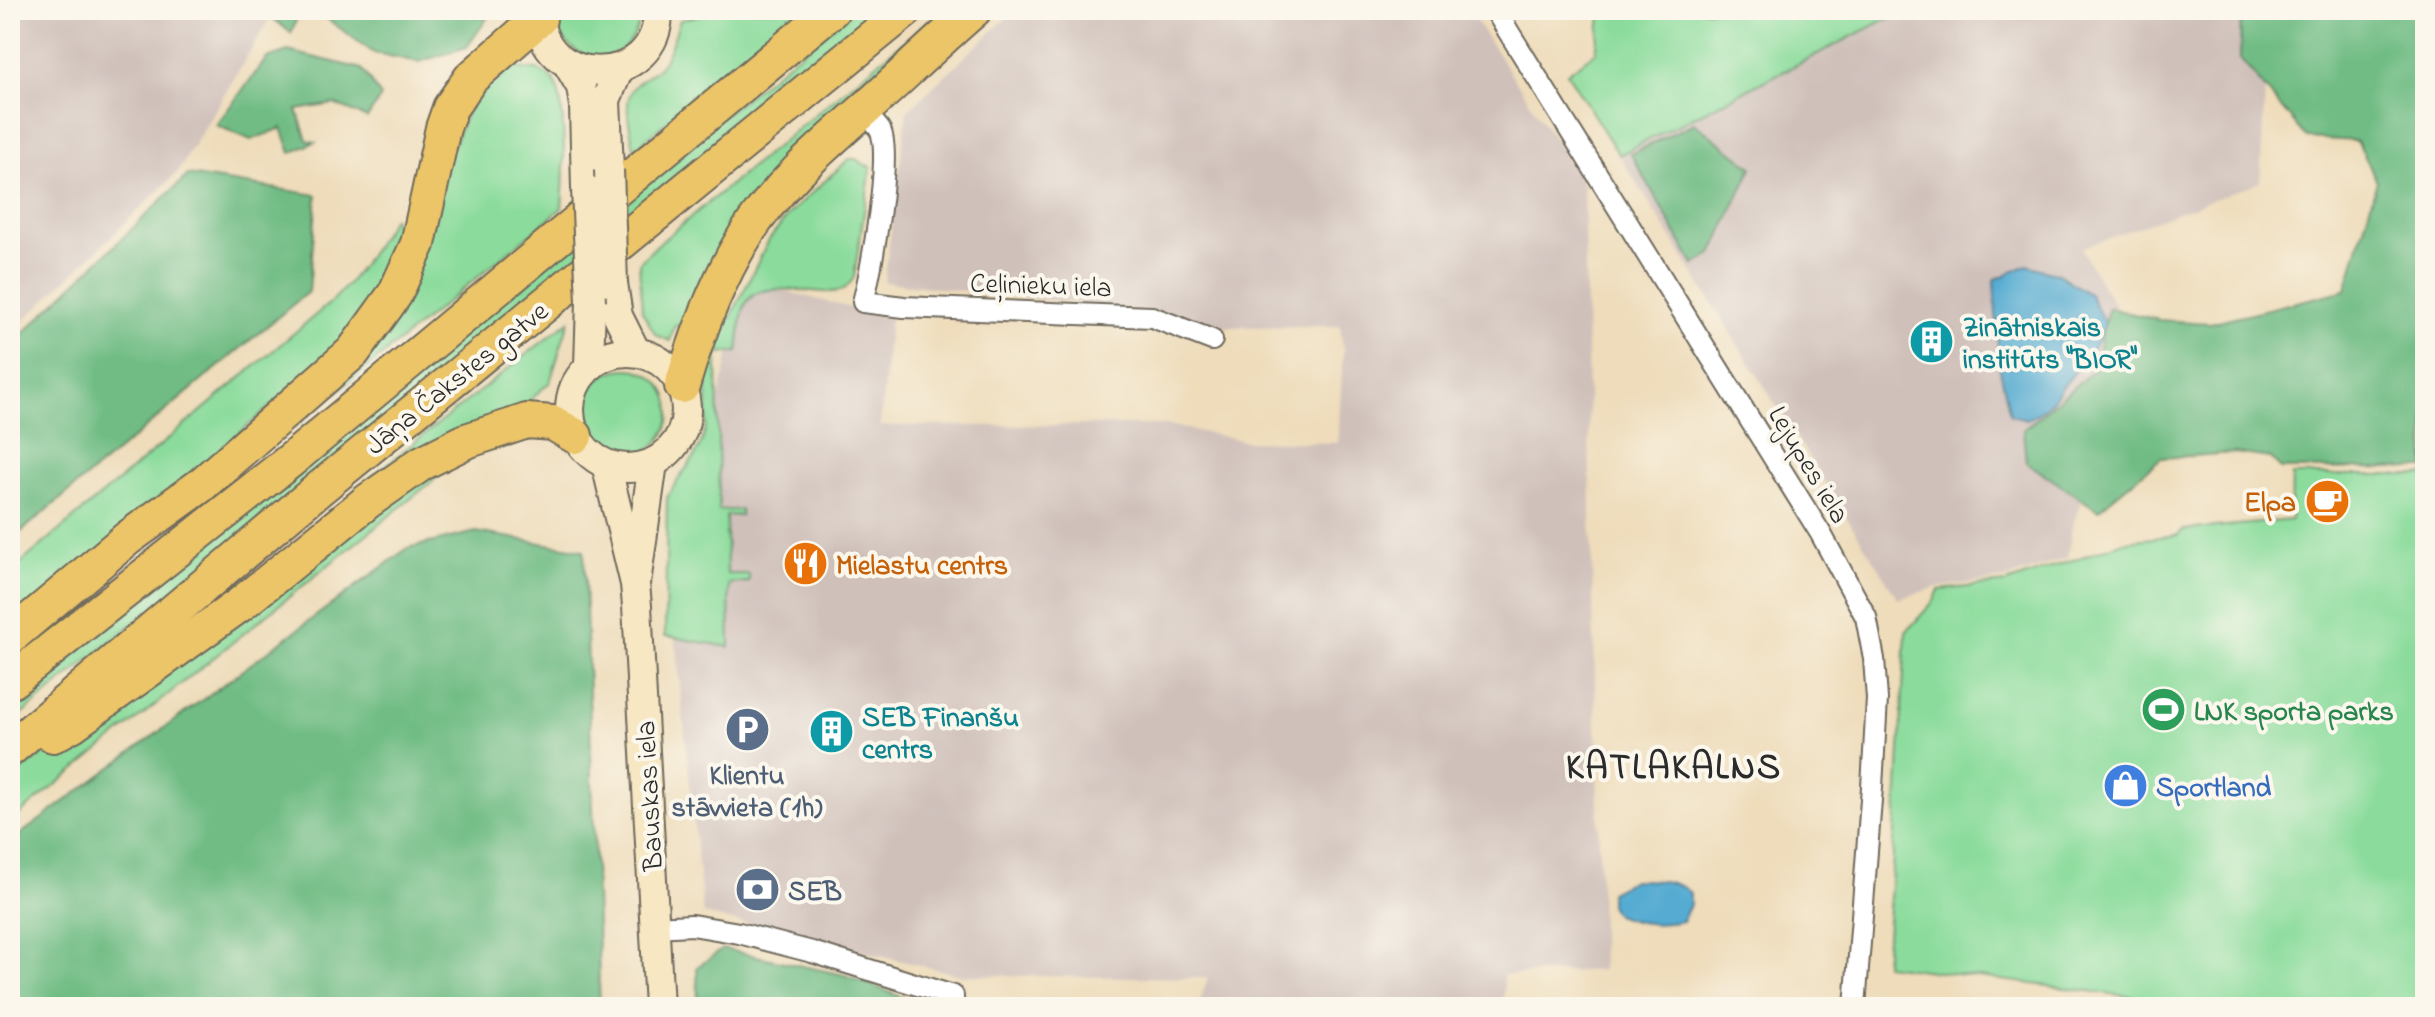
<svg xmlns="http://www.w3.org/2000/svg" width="2435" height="1017" font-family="'Indie Flower',sans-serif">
<rect width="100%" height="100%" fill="#fbf7ec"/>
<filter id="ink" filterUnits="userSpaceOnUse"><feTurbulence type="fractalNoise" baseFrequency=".0125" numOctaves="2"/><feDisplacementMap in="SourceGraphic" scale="16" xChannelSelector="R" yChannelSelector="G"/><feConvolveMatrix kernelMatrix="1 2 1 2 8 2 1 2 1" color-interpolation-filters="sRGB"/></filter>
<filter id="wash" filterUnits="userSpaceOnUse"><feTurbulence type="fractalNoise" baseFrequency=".006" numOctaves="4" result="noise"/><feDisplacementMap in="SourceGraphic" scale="32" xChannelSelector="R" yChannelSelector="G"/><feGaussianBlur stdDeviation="1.8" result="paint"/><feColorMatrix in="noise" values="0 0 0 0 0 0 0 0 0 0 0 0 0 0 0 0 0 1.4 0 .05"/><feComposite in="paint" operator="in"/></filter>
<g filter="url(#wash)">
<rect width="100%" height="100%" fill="#eedcba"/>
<!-- industrial -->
<g fill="#cfc0ba">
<polygon points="10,10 275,10 178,172 10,334"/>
<polygon points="1015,10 1469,10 1583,183 1602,970 1503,975 1505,1007 1198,1007 1208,978 961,975 703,914 672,605 732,341 742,306 754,283 890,318 880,426 1167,425 1245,441 1338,443 1343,349 1340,326 1218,327 1148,311 884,282 907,111"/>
<polygon points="1904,10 2269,10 2260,182 2081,248 2136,342 2072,527 2067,558 2006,579 1937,587 1898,599 1619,155"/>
</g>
<!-- green -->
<g fill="#8bdc9c" stroke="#5b8464" stroke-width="2">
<path d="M554,10H640L641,12C635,73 559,72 554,10Z"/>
<path d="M703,10H802L634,149C632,132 625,115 629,98C632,80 654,76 663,62C671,50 675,34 680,20L703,14Z"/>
<polygon points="853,10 889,10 10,724 10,696"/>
<polygon points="942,10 948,10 849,99 764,182 740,218 684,327 675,325 670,341 656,335 642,311 639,263 657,245"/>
<polygon points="1602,10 1904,10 1619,155 1567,73 1596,52"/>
<path d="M513,62L519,69C532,68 545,70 554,81C567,99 564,184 562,208L297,425L288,427L338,384L449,155L470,105L486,85Z"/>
<path d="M849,159H856L863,164L871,167L854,277C851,282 848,287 842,290C818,299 755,273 744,308C740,322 740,338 738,352L717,353L719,510H741V515L726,516L727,574H749V582L729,584L730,647L665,636L667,498C679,474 699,458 705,431C711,408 702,384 709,361L769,240L790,213Z"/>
<path d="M393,218C413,250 366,313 347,340L10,632V572L331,302C357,277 374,248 393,218Z"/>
<polygon points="569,321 550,382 527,403 521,404 521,413 355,497 355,489"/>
<circle cx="627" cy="412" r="43"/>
<polygon points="466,454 10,822 10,780 62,739 412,482"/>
<polygon points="2292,475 2425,475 2425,1007 2135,1007 2135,997 1885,965 1898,789 1906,632 1934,601 1939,590 2007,583 2127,541 2178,535 2183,530 2291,520"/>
</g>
<!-- forest -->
<g fill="#70bc84" stroke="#4e7458" stroke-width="2">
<polygon points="263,10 300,10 291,33"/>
<polygon points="315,10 493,10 467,47 419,62 374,53"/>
<polygon points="2241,10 2425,10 2425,468 2281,469 2270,458 2235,453 2161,458 2098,510 2026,462 2023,430 2094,370 2108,308 2159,320 2210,323 2346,290 2377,181 2357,141 2307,138 2240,59"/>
<polygon points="288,51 362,69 381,97 367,118 334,104 297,110 307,140 315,142 291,153 282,128 251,140 216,125 267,58"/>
<polygon points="1694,123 1752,167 1712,254 1694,265 1631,154"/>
<polygon points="188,175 317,195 309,291 10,541 10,346"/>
<polygon points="476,532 584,550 600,1007 10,1007 10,842 408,548"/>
<polygon points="723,949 845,975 907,999 907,1007 698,1007 697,967"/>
</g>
<!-- water -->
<g fill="#54abd1" stroke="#406b7e" stroke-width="2">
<path d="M2027,265L2058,274L2090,295L2105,324C2093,352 2087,357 2069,379C2052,399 2052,407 2027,419L2010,415L1999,365L1994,280Z"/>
<path d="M1633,880C1652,880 1676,879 1690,893V905L1682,921C1658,926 1639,924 1616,915L1610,905V892Z"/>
</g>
</g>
<g filter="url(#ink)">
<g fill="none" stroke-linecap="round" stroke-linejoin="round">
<defs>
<g id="minor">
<polyline points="1495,10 1821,534 1866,617 1874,659 1877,699 1872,787 1855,1007"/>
<path d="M862,112C867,117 876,123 880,130C893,153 871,273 863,302L904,307L1152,317L1212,340"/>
<polyline points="654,927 692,925 739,933 812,952 953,996 953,1007"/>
</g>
<g id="secondary">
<path d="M539,10C537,91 660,91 658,10"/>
<polyline points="567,63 581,87 584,106 586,189"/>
<polyline points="609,170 606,100 619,69"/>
<polyline points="613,283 618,316 636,352"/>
<circle cx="628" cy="410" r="58"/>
<polyline points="589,366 591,301"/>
<polyline points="606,464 635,584 637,606 659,1007"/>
<polyline points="637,576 653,463"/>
</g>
<g id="trunk">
<path d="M682,386C697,335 717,281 745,236C776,187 819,150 862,112C899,79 936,43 974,10"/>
<polyline points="10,637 128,538 200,486 353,352 395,294 418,244 443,128 450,108 471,78 539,19"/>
<polyline points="10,682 291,460 832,10"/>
<polyline points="53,735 73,724 242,603 368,501 422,463 466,441 527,421 553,423 575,436"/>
<polyline points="10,749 320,488 906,10"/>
</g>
</defs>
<!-- minor casing -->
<use href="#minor" stroke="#6f695d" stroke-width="24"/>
<!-- secondary casing -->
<use href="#secondary" stroke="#6f695d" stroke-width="32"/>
<!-- trunk casing -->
<use href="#trunk" stroke="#6f695d" stroke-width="38"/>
<!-- minor -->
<use href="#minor" stroke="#fff" stroke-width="20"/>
<!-- secondary -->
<use href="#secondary" stroke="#f7e8c3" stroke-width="28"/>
<!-- trunk -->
<use href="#trunk" stroke="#ecc569" stroke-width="34"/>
<defs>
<g id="secondary-bridge">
<polyline points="609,170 613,283"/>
<polyline points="586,189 591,301"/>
</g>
</defs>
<!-- secondary-bridge casing -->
<use href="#secondary-bridge" stroke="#6f695d" stroke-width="32" stroke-linecap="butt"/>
<!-- secondary-bridge -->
<use href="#secondary-bridge" stroke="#f7e8c3" stroke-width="28"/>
</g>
</g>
<!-- icons -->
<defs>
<symbol id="building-disc" viewBox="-11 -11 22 22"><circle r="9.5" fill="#0f9aa8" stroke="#fbf7ec"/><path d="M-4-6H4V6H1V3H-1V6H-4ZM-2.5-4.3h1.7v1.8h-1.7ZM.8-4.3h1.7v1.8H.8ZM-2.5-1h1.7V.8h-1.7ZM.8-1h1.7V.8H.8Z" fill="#fff"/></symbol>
<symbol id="cafe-disc" viewBox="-11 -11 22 22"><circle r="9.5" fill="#e8710a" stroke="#fbf7ec"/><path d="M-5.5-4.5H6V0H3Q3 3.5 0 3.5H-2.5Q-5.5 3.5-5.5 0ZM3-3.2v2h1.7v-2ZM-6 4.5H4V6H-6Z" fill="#fff"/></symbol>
<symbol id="restaurant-disc" viewBox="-11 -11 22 22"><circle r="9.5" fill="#e8710a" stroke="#fbf7ec"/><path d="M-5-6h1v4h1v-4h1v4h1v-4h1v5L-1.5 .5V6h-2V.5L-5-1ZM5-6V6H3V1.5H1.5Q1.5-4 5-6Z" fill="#fff"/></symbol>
<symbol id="stadium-disc" viewBox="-11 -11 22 22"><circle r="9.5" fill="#2e9e5b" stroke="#fbf7ec"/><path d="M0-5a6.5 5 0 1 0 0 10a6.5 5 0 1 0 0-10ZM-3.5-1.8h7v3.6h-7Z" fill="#fff"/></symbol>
<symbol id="parking-disc" viewBox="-11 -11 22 22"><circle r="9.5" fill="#5c6f8a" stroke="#fbf7ec"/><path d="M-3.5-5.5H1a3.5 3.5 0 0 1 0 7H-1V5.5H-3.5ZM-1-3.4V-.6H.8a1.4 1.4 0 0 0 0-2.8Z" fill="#fff"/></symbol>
<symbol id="shop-disc" viewBox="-11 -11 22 22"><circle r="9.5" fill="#3f7fe0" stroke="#fbf7ec"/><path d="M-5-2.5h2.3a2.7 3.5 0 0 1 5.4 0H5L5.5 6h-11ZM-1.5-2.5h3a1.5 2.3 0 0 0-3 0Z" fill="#fff"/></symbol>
<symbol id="bank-disc" viewBox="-11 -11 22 22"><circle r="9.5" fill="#5c6f8a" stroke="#fbf7ec"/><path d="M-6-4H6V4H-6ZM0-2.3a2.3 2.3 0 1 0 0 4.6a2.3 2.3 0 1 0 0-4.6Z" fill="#fff"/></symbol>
</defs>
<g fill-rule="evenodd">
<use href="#building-disc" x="1906" y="316" width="51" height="51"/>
<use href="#cafe-disc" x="2302" y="476" width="51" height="51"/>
<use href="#restaurant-disc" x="780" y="538" width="51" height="51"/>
<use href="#stadium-disc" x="2138" y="684" width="51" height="51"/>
<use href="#parking-disc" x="722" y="704" width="51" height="51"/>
<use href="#building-disc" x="806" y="706" width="51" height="51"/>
<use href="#shop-disc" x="2100" y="760" width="51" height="51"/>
<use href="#bank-disc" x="732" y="864" width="51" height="51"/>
</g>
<g text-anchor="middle" stroke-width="8" stroke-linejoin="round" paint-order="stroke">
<!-- street labels -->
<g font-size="28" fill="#2b2b2b" stroke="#fbf7ec">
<text transform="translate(1041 284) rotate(2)" y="10">Ceļinieku iela</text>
<text transform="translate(456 377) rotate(-39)" y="10">Jāņa Čakstes gatve</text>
<text transform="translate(1810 464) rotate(59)" y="10">Lejupes iela</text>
<text transform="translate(648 796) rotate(-93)" y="10">Bauskas iela</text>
</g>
<!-- culture labels -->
<g font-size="28" font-weight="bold" fill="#0d838f" stroke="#fbf7ec" text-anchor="start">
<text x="1963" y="336">Zinātniskais<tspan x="1963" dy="32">institūts "BIOR"</tspan></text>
<text x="862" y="726">SEB Finanšu<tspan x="862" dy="32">centrs</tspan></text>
</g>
<!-- food labels -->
<g font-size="28" font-weight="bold" fill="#c56008" stroke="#fbf7ec" text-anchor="end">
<text x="2296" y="511">Elpa</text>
<text x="836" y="574" text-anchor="start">Mielastu centrs</text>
</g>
<!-- leisure labels -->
<g font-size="28" font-weight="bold" fill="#27864d" stroke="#fbf7ec" text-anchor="start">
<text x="2194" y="720">LNK sporta parks</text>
</g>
<!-- service labels -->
<g font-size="28" font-weight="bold" fill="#4e5e75" stroke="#fbf7ec">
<text x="747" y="784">Klientu<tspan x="747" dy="32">stāvvieta (1h)</tspan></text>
<text x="788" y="900" text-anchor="start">SEB</text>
</g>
<!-- shop labels -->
<g font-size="28" font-weight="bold" fill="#366cbe" stroke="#fbf7ec" text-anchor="start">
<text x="2156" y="796">Sportland</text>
</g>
<!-- district labels -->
<g font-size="36" font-weight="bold" letter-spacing="2" fill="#2b2b2b" stroke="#fbf7ec">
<text x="1674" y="778">KATLAKALNS</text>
</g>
</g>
<!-- margin -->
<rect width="2435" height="1017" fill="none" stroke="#fbf7ec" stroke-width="40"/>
</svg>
